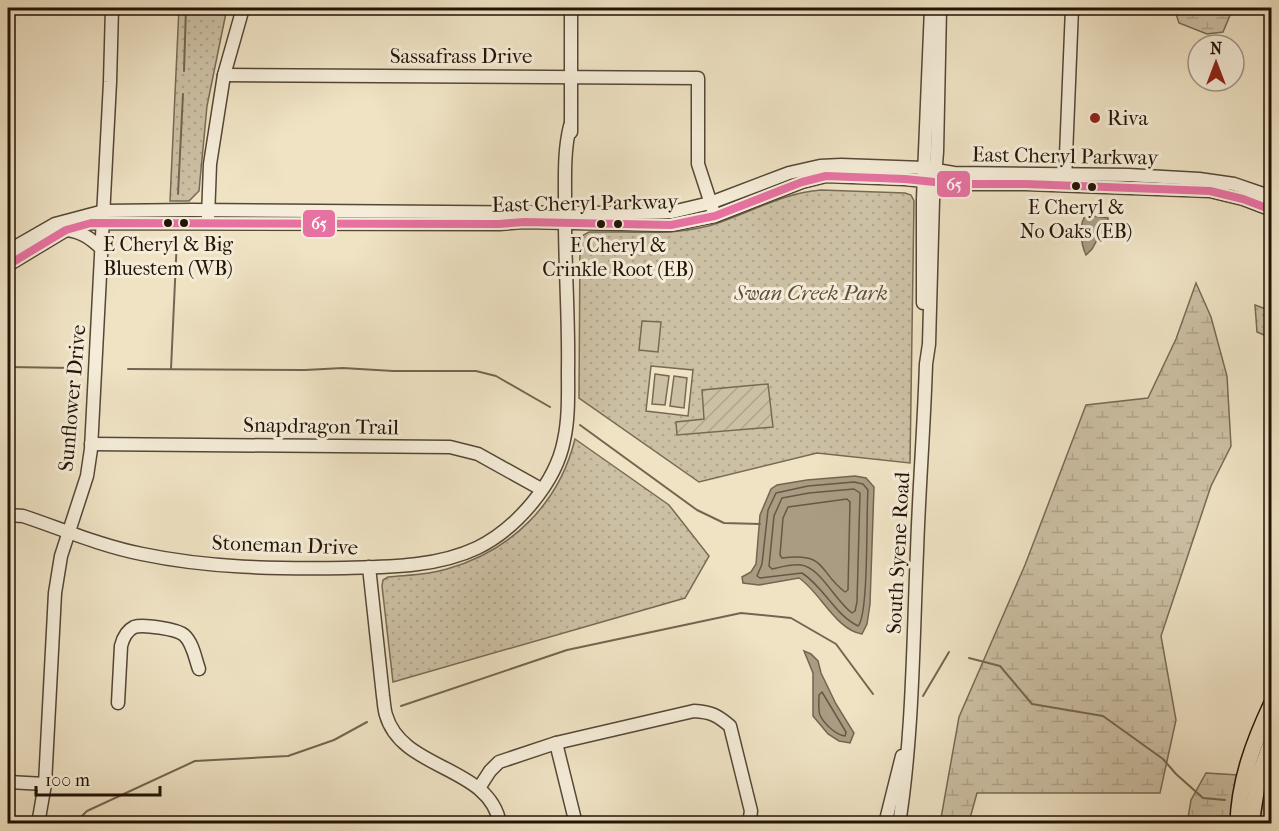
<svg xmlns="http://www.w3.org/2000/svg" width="1279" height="831" font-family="'IM FELL French Canon',serif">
<defs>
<pattern id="grass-dots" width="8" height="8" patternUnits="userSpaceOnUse" patternTransform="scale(1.5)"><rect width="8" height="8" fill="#ccc0a4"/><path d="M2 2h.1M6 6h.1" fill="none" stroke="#afa48c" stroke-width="1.8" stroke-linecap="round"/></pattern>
<pattern id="wetland-marsh" width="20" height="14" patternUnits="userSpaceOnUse" patternTransform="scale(1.5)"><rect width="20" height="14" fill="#ccc0a4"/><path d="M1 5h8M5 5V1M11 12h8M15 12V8" fill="none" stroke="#afa48c"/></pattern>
<pattern id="garden-furrows" width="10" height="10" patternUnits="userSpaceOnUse" patternTransform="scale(1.5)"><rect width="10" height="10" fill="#ccc0a4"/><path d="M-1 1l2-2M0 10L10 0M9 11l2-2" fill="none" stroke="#afa48c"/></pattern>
</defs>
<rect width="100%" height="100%" fill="#efe3c4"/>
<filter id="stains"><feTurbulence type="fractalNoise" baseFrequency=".00333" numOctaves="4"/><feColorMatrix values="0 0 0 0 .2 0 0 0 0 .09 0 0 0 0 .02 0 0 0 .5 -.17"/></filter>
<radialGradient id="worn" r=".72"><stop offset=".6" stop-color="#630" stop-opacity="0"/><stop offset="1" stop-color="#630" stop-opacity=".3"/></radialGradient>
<!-- grass -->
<g fill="url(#grass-dots)" stroke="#776a55" stroke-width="1.5" fill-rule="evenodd">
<polygon points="179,8 227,8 207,106 199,191 189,201 170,201"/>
<path d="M821,190L905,193L911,195L914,201L910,463L817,453L699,482L579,398L580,243L582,236L589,232C629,231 669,236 708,226C747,215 780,193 821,190ZM651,366L693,370L688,416L646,411Z"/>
<polygon points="1255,305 1271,311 1271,338 1257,332"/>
<path d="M575,439L669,505L709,556L685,598L393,682L382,586L383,580L388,577C407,575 428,575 447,569C511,551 559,504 575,439Z"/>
</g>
<!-- wetland -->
<g fill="url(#wetland-marsh)" stroke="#776a55" stroke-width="1.5">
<polygon points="1174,8 1233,8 1223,32 1207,34 1179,23"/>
<polygon points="1196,283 1211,317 1227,376 1231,446 1211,486 1161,636 1176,720 1160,793 977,793 969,822 941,818 959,717 1025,565 1086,405 1148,398 1176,339"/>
<polygon points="1206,773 1271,777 1271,823 1187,824 1191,800"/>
</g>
<!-- garden -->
<polygon fill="url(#garden-furrows)" stroke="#776a55" stroke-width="1.5" points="768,384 773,427 677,435 676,422 704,419 702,390"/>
<!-- pitch -->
<g fill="#ccc0a4" stroke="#776a55" stroke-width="1.5">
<polygon points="642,321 661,322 658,352 639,350"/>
<polygon points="655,374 669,376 665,405 652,404"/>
<polygon points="674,376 687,378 684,408 670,406"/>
</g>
<!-- water -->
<g fill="#a99c83" stroke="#736551" stroke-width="1.5">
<path d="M1086,215L1108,218V220L1092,249L1086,255C1081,244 1078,225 1086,215Z"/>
<path d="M855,476L866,478L874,487L870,604L867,624L862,634C836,630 820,592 799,578L759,585L743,583L742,577L751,572L756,564L760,515L771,489L777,485L807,480Z"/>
<polygon points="804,651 811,654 818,661 821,673 836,704 854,733 850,743 839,741 828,734 813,716 813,673"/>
</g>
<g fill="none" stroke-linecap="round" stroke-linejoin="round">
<!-- shore -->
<g stroke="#665844" stroke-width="1.5">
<path d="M854,482L863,484L868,490C866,513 869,615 858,626C834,614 824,587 802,573L760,578L757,576L762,564L768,510L776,493L808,486Z"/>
<path d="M854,489L860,493L857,602L855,611L852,613C836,602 820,567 801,565C792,564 781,567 772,569L769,566L774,516L782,498L809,493Z"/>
<path d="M847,499L850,502L848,590L845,592C818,572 828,552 782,558L780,555L783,518L788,507Z"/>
<path d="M822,692L846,732L845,736C836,735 824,724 820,715C818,710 819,701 819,695Z"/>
</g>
<!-- stream -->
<g stroke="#736551" stroke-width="2">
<polyline points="184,71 186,8"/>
<polyline points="178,194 183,94"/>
<polyline points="8,367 72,368"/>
<polyline points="128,369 305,370 343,368 393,371 476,371 496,376 550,407"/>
<polyline points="171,369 177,238"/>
<polyline points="580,425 697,510 724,523 760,524"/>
<polyline points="969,658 1000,666 1032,704 1103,716 1163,759 1176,774 1203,798 1225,800"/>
<polyline points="923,696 949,652"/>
<polyline points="401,706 567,650 741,613 791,618 836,644 873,694"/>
<polyline points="1271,808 1272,808"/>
<polyline points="74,824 87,811 195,761 288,756 334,740 367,722"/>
</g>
<defs>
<g id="minor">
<polyline points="224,75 698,78 698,164 713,210"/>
<polyline points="571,132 571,8"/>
<polyline points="1065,180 1072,8"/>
<polyline points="208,218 210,164 224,75 243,8"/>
<path d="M67,230C82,232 90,238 101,248"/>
<polyline points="8,251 55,224 104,211 191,210 592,213 672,212 710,203 789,173 820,166 841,165 924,168 954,173 1128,175 1199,179 1234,184 1272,197"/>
<polyline points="8,265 66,230 91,223 499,224 524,222 671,225 715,216 802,182 826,176 905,179 954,184 1026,184 1210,191 1243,199 1272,210"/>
<polyline points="923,303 923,199 931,8"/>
<polyline points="91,444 450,447 478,454 541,489"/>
<path d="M8,515L23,516C62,529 101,546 142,554C208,568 277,569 345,568C388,567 437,567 477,548C516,529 556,483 564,440C569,417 568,393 568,370C569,313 564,257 565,199C565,175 564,150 570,126"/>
<path d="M369,567L383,696C384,702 384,709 386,715C402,771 490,765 500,824"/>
<path d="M118,703L121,646C123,638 126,631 134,627C143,624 177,629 184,635C193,643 195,658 199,669"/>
<polyline points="556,743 576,824"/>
<polyline points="8,782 45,784"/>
<path d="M479,788L490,771L499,762L556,743L694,711C711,712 717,715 730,726L751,811L749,824"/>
<polyline points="38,824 45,784 55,593 61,556 87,476 91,449 110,82 112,8"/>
<polyline points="885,824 902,756"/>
<path d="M899,824C913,735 913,641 917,551C919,489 924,427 926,364L929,344L933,200L937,152L940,8"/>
</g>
<g id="major">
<path d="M1238,824C1239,781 1254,741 1272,703"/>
<polyline points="1251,824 1258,779 1272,740"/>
</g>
</defs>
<!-- minor casing -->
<use href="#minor" stroke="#554736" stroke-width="15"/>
<!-- major casing -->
<use href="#major" stroke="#221306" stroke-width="18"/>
<!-- minor -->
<use href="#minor" stroke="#f5edd9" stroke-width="12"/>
<!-- major -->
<use href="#major" stroke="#efe3c4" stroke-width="15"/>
<defs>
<polyline id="bus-1" points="8,265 66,230 91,223 499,224 524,222 671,225 715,216 802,182 826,176 905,179 954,184 1026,184 1210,191 1243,199 1272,210"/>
</defs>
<!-- bus-1 casing -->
<use href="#bus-1" stroke="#f5edd9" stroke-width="12"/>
<!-- bus-1 -->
<use href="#bus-1" stroke="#e772a2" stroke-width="8"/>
</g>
<!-- markers -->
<circle fill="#8f2418" stroke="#f5edd9" stroke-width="2" cx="1095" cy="118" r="6"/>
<g fill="#221306" stroke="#f5edd9" stroke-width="2">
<circle cx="1076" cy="186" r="5"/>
<circle cx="1092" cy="187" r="5"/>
<circle cx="168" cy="223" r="5"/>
<circle cx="184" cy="223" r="5"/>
<circle cx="601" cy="224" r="5"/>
<circle cx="618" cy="224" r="5"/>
</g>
<g text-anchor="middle" stroke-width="6" stroke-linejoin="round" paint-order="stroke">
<!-- bus labels -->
<g font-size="20" fill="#221306" stroke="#f5edd9">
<text x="1076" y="214">E Cheryl &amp;<tspan x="1076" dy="24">No Oaks (EB)</tspan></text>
<text x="168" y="251">E Cheryl &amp; Big<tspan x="168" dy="24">Bluestem (WB)</tspan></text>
<text x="618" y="252">E Cheryl &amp;<tspan x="618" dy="24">Crinkle Root (EB)</tspan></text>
</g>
<!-- street labels -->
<g font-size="21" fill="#221306" stroke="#f5edd9">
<text x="461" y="63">Sassafrass Drive</text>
<text transform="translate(1065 156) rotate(1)" y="7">East Cheryl Parkway</text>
<text transform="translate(585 203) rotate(-1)" y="7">East Cheryl Parkway</text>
<text transform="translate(72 398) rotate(-85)" y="7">Sunflower Drive</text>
<text transform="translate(321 426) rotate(1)" y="7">Snapdragon Trail</text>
<text transform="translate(285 545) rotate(2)" y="7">Stoneman Drive</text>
<text transform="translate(898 553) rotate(-87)" y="7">South Syene Road</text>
</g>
<!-- poi labels -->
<g font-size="21" fill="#221306" stroke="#f5edd9" text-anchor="start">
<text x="1107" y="125">Riva</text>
</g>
<!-- park labels -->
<g font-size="21" font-style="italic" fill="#5e503d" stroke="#f5edd9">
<text x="811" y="300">Swan Creek Park</text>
</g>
</g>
<g stroke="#f5edd9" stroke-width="2">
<rect x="936" y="170" width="35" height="28" rx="6" fill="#e772a2"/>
<rect x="302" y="209" width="34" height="29" rx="6" fill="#e772a2"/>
</g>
<g font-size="16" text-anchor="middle" font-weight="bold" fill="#fff">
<text x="954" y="190">65</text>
<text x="319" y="229">65</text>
</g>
<!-- margin -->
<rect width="1279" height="831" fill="none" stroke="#efe3c4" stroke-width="30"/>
<rect x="9" y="9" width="1261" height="813" fill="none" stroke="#221306" stroke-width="3"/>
<rect x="15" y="15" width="1249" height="801" fill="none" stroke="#221306" stroke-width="1.5"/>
<!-- north arrow -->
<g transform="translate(1216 63)"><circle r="28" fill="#f5edd9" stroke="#a19685" stroke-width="1.5"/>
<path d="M0-4.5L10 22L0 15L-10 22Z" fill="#8f2418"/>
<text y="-9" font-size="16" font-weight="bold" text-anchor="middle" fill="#221306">N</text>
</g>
<!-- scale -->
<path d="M36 786v9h124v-9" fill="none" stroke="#221306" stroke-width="3"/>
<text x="45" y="786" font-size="18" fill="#221306" stroke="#f5edd9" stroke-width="4.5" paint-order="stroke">100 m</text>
<rect width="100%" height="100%" filter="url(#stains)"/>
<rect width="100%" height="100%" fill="url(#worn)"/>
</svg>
